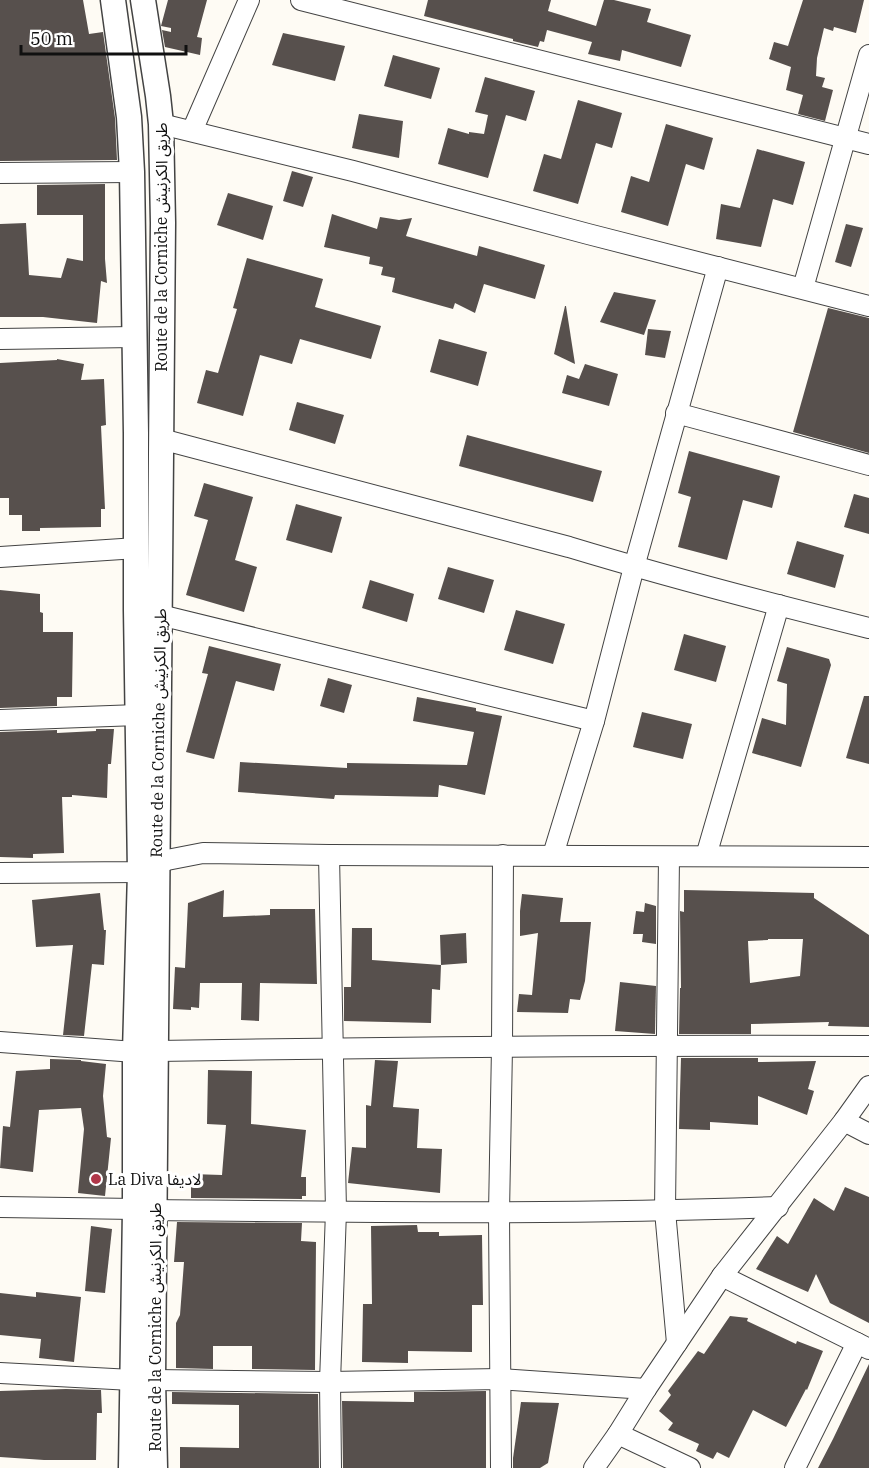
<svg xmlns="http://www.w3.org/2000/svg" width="869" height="1468" font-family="'IBM Plex Serif','Noto Sans Arabic',serif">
<rect width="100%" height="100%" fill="#fefbf4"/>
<!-- building -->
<g fill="#57504d" fill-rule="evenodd">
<polygon points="0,0 83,0 89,34 103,32 115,118 117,160 0,161"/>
<polygon points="168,0 207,0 197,37 202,38 200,55 165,47 162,30 171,32 171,28 161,26"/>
<polygon points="428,0 551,0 548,11 596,26 604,0 614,0 651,9 647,22 691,35 681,67 622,50 620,61 588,54 592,42 547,30 544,42 540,41 538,47 513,41 513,39 424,16"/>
<polygon points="803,0 864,0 856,33 834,27 833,31 824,28 817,58 816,76 825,78 822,87 833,90 825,121 798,114 803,95 786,90 791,67 769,59 774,42 788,46"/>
<polygon points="283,33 345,46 335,81 272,65"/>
<polygon points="393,55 440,68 431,99 384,86"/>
<polygon points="485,77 535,91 526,121 506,115 488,178 438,164 448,128 469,134 469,132 484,134 488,115 475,112"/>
<polygon points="578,100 622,113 612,148 596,143 578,204 533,191 544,154 561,159"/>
<polygon points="359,114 403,121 399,158 352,148"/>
<polygon points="666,124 713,138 704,170 686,164 668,226 621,212 631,176 649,182"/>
<polygon points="757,149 805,162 793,205 773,199 761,247 716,239 721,204 740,208"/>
<polygon points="292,171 313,177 303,207 283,201"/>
<polygon points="105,184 105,259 107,283 101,281 97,323 43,317 0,317 0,224 26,223 29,275 61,278 67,258 83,261 83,215 37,215 37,185"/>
<polygon points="228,193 273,206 263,240 217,225"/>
<polygon points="332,214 377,229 380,217 399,220 412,218 406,236 477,256 479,246 545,265 535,299 484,284 475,313 455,303 453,309 392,292 395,278 381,275 383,267 369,264 370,257 324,247"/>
<polygon points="846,224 863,228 851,267 835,262"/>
<polygon points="247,258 323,279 315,307 381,326 371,359 300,339 292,364 260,355 243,416 197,403 206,370 218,373 237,309 233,308"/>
<polygon points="614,292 656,300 644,335 600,322"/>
<polygon points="565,306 566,306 575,364 554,354"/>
<polygon points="828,308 869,318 869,453 793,432"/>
<polygon points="648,329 671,331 665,358 645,355"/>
<polygon points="439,339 487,352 478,386 430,372"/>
<polygon points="57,359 84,364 81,380 104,379 106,425 101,426 105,509 101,509 101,527 40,528 40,531 22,531 22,515 9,515 9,498 0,498 0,363 57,360"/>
<polygon points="585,364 618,374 609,406 562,393 567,375 579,379"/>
<polygon points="297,402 344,415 335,444 289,430"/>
<polygon points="467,435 602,471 593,502 459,466"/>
<polygon points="689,451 780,476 772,508 743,500 727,560 678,547 691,497 678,493"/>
<polygon points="204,483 253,497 235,560 257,567 244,612 186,595 208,520 194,516"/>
<polygon points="854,494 869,498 869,534 844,527"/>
<polygon points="296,504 342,517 332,553 286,540"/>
<polygon points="797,541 844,555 835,588 787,574"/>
<polygon points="448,567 494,580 484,613 438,599"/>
<polygon points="370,580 414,594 407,622 362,608"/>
<polygon points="0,590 40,594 40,612 43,613 43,632 73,632 72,697 57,697 57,706 0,708"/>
<polygon points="516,610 565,624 553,664 504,650"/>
<polygon points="684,634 726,646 716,682 674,670"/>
<polygon points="209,646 281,664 274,691 236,681 214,759 186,752 208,674 202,673"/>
<polygon points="787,647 829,659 831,665 801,767 752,753 762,718 786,725 787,684 777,681"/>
<polygon points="328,678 352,685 344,713 320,706"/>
<polygon points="864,696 869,696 869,764 846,758"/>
<polygon points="417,697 476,708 476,711 502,716 485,795 439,785 438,797 335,795 334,799 238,792 240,762 347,768 347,763 467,765 474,732 413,721"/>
<polygon points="642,712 692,724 683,759 633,747"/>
<polygon points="96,729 114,729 111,764 108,764 107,798 72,795 72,797 62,797 64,853 33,854 33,858 0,857 0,732 57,730 57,733 96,731"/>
<polygon points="224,890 223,917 270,915 270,909 315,909 317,984 260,983 259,1021 241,1020 242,983 200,983 199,1008 191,1007 191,1010 173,1009 175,967 185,968 188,903"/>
<path d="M684,890L814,893V898L869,935V1027L828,1026L829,1022L751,1024V1034H679L680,988H681L680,911L684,912ZM768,939H803L800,976L750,983L748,941L768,940Z"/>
<polygon points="100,893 104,930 106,930 104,965 92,964 84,1036 63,1035 73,945 36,947 32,900"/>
<polygon points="522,894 563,898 560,922 591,922 585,981 580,1000 570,999 568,1013 517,1012 519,994 532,995 538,933 520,936 520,911"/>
<polygon points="645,903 656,906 656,944 642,942 643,934 633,934 636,911 644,912"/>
<polygon points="352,928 372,928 372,960 441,965 440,990 432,989 431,1023 344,1021 344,987 351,987"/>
<polygon points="466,933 467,963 441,965 440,935"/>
<polygon points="620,982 656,986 655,1034 615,1031"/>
<polygon points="681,1058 758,1058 758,1062 816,1061 808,1089 814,1091 807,1115 758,1096 758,1125 710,1122 710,1130 679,1129"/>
<polygon points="50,1059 81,1060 81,1061 106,1064 103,1096 107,1137 111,1138 105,1196 78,1193 84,1129 81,1108 39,1110 33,1172 0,1168 3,1126 10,1127 16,1071 50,1069"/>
<polygon points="375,1060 398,1061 393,1107 419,1109 417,1148 442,1149 440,1193 348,1183 352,1147 366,1148 366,1105 371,1106"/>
<polygon points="208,1070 252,1071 251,1124 306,1130 301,1177 306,1177 306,1196 302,1196 302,1199 191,1198 191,1174 222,1175 226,1125 207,1124"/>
<polygon points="845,1187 869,1197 869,1323 830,1303 816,1274 808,1292 756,1269 777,1236 788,1244 814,1198 834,1211"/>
<polygon points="177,1222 302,1223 301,1241 316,1242 315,1370 252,1369 252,1346 213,1346 213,1369 176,1368 176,1323 180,1315 184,1262 174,1262"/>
<polygon points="417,1225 418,1232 439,1232 439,1236 482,1235 483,1305 472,1305 472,1352 408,1351 408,1363 362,1362 363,1304 372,1304 371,1226"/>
<polygon points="91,1226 112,1229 105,1293 85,1291"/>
<polygon points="36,1292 81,1297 74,1362 39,1358 41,1339 0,1335 0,1293 36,1297"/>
<polygon points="730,1316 748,1318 747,1321 796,1344 797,1341 823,1351 807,1390 806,1389 786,1427 753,1410 729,1458 717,1452 713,1459 696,1451 699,1444 668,1430 673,1423 659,1411 671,1395 668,1391 698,1351 704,1354"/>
<polygon points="869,1364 869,1468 818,1468 833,1439"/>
<polygon points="66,1389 101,1390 102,1413 97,1413 96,1460 44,1460 0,1457 0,1391"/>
<polygon points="486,1391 486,1468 343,1468 342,1401 414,1402 414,1392"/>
<polygon points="172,1392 318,1394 319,1468 180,1468 180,1447 239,1448 239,1405 172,1404"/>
<polygon points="521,1402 559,1403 548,1463 540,1468 513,1468 513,1458"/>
</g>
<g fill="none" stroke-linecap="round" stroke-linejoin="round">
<defs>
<g id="minor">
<polyline points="301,0 869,144"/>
<polyline points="161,124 353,171 588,234 869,306"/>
<polyline points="192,131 249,0"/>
<polyline points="0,173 132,172"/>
<polyline points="803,288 869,55"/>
<polyline points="0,339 134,337"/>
<polyline points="676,413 869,465"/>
<path d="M161,439L569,547C668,577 768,603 869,628"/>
<polyline points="0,557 137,548"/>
<polyline points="160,615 594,721"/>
<polyline points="0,720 138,715"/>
<polyline points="329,855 336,1211 330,1382 331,1468"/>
<polyline points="553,855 594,721 634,567 718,267"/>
<polyline points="706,856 779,605"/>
<polyline points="669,857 665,1211 677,1343"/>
<polyline points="0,873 140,872 167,860 203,853 329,855 869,857"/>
<polyline points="0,1042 135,1052"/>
<path d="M157,1051C394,1047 632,1045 869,1046"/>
<polyline points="844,1121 869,1134"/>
<polyline points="0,1207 135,1209"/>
<path d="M155,1210C362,1212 570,1215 778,1207"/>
<polyline points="722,1276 869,1349"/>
<polyline points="0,1373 132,1380"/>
<polyline points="153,1380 330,1382 499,1379 646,1389"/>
<polyline points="618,1434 690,1468"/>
<polyline points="501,1468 499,1213 502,1047 503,855"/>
<polyline points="594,1468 618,1434 646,1389 722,1276 844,1121 869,1086"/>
<polyline points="795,1468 857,1343"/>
</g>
<g id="tertiary">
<polyline points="113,0 129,117 132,172 136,433 136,610 140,872 135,1052 135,1209 131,1468"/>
<polyline points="143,0 158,96 161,124 163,223 153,1380 155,1468"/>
</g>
</defs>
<!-- minor casing -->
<use href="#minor" stroke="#434343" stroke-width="22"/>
<!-- tertiary casing -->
<use href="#tertiary" stroke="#434343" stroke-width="27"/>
<!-- minor -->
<use href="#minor" stroke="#fff" stroke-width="20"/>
<!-- tertiary -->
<use href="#tertiary" stroke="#fff" stroke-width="24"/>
</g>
<!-- markers -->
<circle fill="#b03749" stroke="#fff" stroke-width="2" cx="96" cy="1179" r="6"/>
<g text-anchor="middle" stroke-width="6" stroke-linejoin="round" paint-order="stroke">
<!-- street labels -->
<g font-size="16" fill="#101010" stroke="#fff">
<text transform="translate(161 247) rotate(-90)" y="6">Route de la Corniche طريق الكرنيش</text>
<text transform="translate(158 733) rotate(-89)" y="6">Route de la Corniche طريق الكرنيش</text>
<text transform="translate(155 1327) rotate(-90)" y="6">Route de la Corniche طريق الكرنيش</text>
</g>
<!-- poi labels -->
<g font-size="16" fill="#101010" stroke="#fff" text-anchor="start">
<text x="108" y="1185">La Diva لاديفا</text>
</g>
</g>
<!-- scale -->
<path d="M21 45v9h165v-9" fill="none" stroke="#101010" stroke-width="3"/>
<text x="30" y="45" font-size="18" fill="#101010" stroke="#ffffff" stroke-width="4.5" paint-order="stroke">50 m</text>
</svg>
